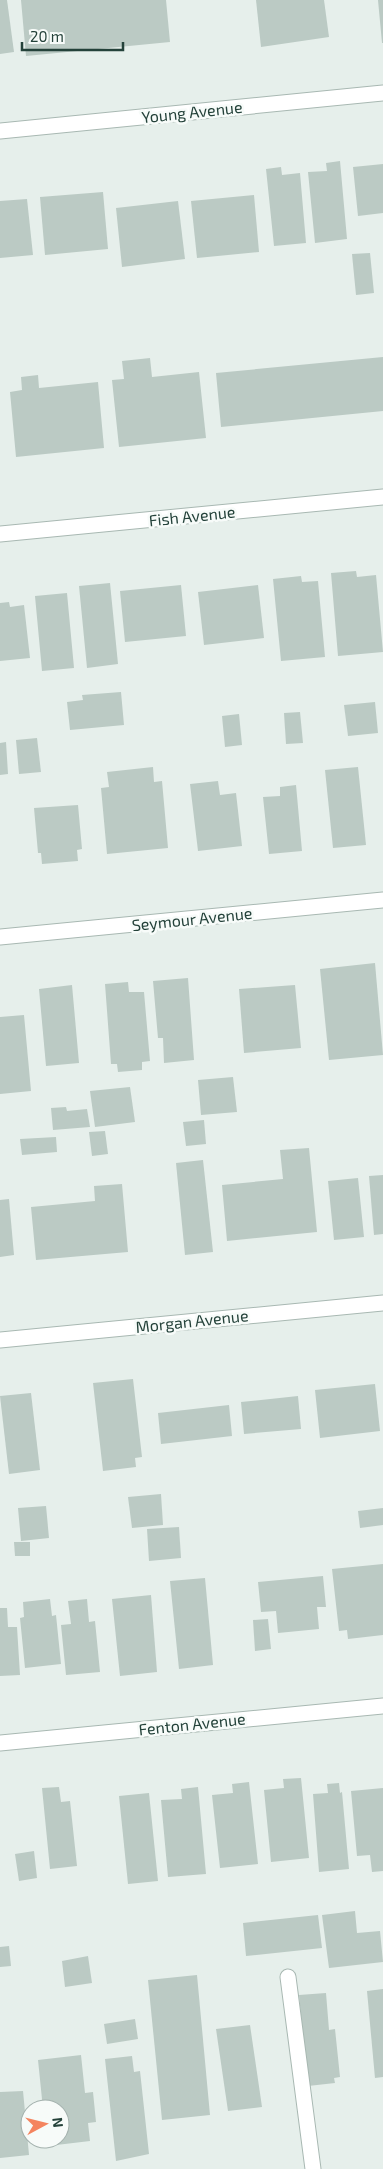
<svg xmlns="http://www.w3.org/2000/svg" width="383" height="2169" font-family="'Exo 2',sans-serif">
<rect width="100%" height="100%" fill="#e6efeb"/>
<!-- building -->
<g fill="#bbcac4">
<polygon points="0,0 7,0 14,52 0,54"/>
<polygon points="21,0 166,0 170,42 26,56"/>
<polygon points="256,0 324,0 329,37 261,47"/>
<polygon points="378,0 383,0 383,43 382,43"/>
<polygon points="340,161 347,239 315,243 308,172 327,171 326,163"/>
<polygon points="383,164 383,213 358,216 353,167"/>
<polygon points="281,167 282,175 300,173 306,243 274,246 266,169"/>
<polygon points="103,192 108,249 45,255 40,197"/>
<polygon points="254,195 259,252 197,258 191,201"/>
<polygon points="27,199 33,255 0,258 0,201"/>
<polygon points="178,201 185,259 122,267 116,208"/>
<polygon points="370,253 374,293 356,295 352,254"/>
<polygon points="383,357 383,411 221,427 216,373"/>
<polygon points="150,358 152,377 199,372 206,438 119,447 112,380 124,379 122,361"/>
<polygon points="38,375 39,388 98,382 104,448 16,457 10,392 22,390 21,377"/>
<polygon points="356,571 357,577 376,575 383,652 338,656 331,573"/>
<polygon points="301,576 302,582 318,581 325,657 281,661 273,579"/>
<polygon points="110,583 118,664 87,668 79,586"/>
<polygon points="181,585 186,636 125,642 120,591"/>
<polygon points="258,585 264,638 204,645 198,592"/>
<polygon points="67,593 74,668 42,671 35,596"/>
<polygon points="9,602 10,607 24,605 30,658 0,661 0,603"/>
<polygon points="121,692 124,725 70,730 67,702 83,700 82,695"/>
<polygon points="375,702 378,733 348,736 344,705"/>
<polygon points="300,712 303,743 286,744 284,713"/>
<polygon points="239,714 242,745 225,747 222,716"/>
<polygon points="37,738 41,772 19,774 16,740"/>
<polygon points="6,742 8,774 0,775 0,743"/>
<polygon points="153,767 154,782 162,781 168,848 107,854 101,788 109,787 107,772"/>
<polygon points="358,767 366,845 333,848 325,770"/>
<polygon points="218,781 220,795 236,793 242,846 198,851 190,784"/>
<polygon points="296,785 302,851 269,854 263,797 280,796 280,787"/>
<polygon points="78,805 82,849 77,850 78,861 42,864 41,853 38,853 34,808"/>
<polygon points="375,963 383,1055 329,1060 320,969"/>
<polygon points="188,978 194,1060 164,1063 163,1038 158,1038 153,981"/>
<polygon points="128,982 129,992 144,992 150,1061 142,1062 142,1070 118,1072 117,1064 111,1064 105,984"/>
<polygon points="72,985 79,1063 46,1066 39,989"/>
<polygon points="295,985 301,1048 244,1053 239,989"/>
<polygon points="24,1015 31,1091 0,1094 0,1017"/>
<polygon points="233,1077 237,1112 201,1115 198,1080"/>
<polygon points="130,1087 135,1122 95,1127 90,1091"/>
<polygon points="66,1107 67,1111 87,1109 90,1127 53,1130 51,1108"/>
<polygon points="204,1120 206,1144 186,1146 183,1122"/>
<polygon points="105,1131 108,1154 92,1156 89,1132"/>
<polygon points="56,1137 57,1152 22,1155 20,1139"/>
<polygon points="309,1148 317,1232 227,1241 222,1185 283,1179 280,1150"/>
<polygon points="203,1160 213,1252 185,1255 176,1163"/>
<polygon points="383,1175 383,1234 374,1235 369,1176"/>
<polygon points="358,1178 364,1237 334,1240 328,1181"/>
<polygon points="122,1184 128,1252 36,1260 31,1207 95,1201 94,1186"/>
<polygon points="9,1199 14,1255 0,1257 0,1200"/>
<polygon points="133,1379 142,1457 135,1458 136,1467 103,1471 93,1383"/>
<polygon points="375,1384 380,1431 320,1438 315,1390"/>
<polygon points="31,1393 40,1470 9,1474 0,1396"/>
<polygon points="298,1396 301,1429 244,1434 241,1402"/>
<polygon points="229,1405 232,1436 161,1444 158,1413"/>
<polygon points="161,1494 163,1525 132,1528 128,1497"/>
<polygon points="46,1506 49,1538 21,1541 18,1508"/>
<polygon points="383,1508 383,1525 360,1528 358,1511"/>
<polygon points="179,1527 181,1558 149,1561 147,1529"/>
<polygon points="14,1542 30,1542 30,1556 15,1556"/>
<polygon points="383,1564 383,1635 348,1639 347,1630 339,1631 332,1569"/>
<polygon points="323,1576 326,1607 317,1607 319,1629 278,1633 276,1611 261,1612 258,1582"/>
<polygon points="205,1578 213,1665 179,1669 170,1581"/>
<polygon points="151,1595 157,1672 120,1676 112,1599"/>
<polygon points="50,1599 52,1616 56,1615 61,1664 25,1668 20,1618 24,1617 23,1602"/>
<polygon points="87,1599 89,1622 95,1621 100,1672 66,1675 61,1625 71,1624 68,1601"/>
<polygon points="0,1608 7,1608 8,1627 17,1627 20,1675 0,1676"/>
<polygon points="268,1619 271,1649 255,1651 253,1620"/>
<polygon points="301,1778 309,1858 271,1862 264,1790 284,1788 283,1779"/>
<polygon points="249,1782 258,1864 220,1868 212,1795 233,1793 232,1784"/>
<polygon points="339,1783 340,1793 342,1792 349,1869 319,1872 313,1794 328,1793 327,1784"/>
<polygon points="59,1787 61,1802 70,1801 77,1866 50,1869 42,1788"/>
<polygon points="198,1787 206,1874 168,1877 161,1800 182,1799 181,1789"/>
<polygon points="383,1788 383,1871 372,1872 370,1855 357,1856 351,1791"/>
<polygon points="149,1793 158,1881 128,1884 119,1796"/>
<polygon points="34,1851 37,1878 19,1881 15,1854"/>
<polygon points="355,1911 357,1933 380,1931 383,1962 329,1968 322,1915"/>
<polygon points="318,1915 322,1948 246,1956 243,1923"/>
<polygon points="9,1946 11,1966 0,1967 0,1947"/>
<polygon points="88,1956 92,1983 65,1987 62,1961"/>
<polygon points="197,1975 210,2115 162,2120 148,1980"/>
<polygon points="383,1989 383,2077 375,2078 367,1991"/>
<polygon points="326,1993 329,2030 335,2029 340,2077 334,2078 335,2083 308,2086 299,1995"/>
<polygon points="135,2019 138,2039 107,2044 104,2024"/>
<polygon points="250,2025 262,2107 228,2111 216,2029"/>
<polygon points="81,2055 85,2093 93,2092 96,2122 88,2123 90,2141 48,2146 47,2139 60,2139 60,2109 43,2109 38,2060"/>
<polygon points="132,2056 134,2072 140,2071 149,2154 116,2161 105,2059"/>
<polygon points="23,2091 29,2155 0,2158 0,2092"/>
</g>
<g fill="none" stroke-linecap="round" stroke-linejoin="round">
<defs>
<polyline id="lane" points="288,1977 313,2169"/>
<g id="street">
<polyline points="0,131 383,93"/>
<polyline points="0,534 383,497"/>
<polyline points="0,937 383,900"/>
<polyline points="0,1340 383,1303"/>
<polyline points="0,1743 383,1706"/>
</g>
</defs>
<!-- lane casing -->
<use href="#lane" stroke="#a8b8b2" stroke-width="17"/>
<!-- street casing -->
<use href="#street" stroke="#a8b8b2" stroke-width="17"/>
<!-- lane -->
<use href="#lane" stroke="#fff" stroke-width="15"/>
<!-- street -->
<use href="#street" stroke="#fff" stroke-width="15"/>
</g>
<g text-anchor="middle" stroke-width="5" stroke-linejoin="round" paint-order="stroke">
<!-- street labels -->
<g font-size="16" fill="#24423a" stroke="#f7fbf9">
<text transform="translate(192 112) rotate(-6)" y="6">Young Avenue</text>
<text transform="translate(192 516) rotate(-6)" y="6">Fish Avenue</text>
<text transform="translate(192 919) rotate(-6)" y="6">Seymour Avenue</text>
<text transform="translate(192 1321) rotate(-6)" y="6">Morgan Avenue</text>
<text transform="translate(192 1724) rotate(-6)" y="6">Fenton Avenue</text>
</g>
</g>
<!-- north arrow -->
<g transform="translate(45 2124) rotate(83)"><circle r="24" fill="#f7fbf9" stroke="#a3b1ad"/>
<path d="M0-4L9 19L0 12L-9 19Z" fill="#f4845f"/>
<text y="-8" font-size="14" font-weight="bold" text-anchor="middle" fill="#24423a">N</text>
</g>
<!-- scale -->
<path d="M22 42v8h101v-8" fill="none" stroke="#24423a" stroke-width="2.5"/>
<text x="30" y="42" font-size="15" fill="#24423a" stroke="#f7fbf9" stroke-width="4" paint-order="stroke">20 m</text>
</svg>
